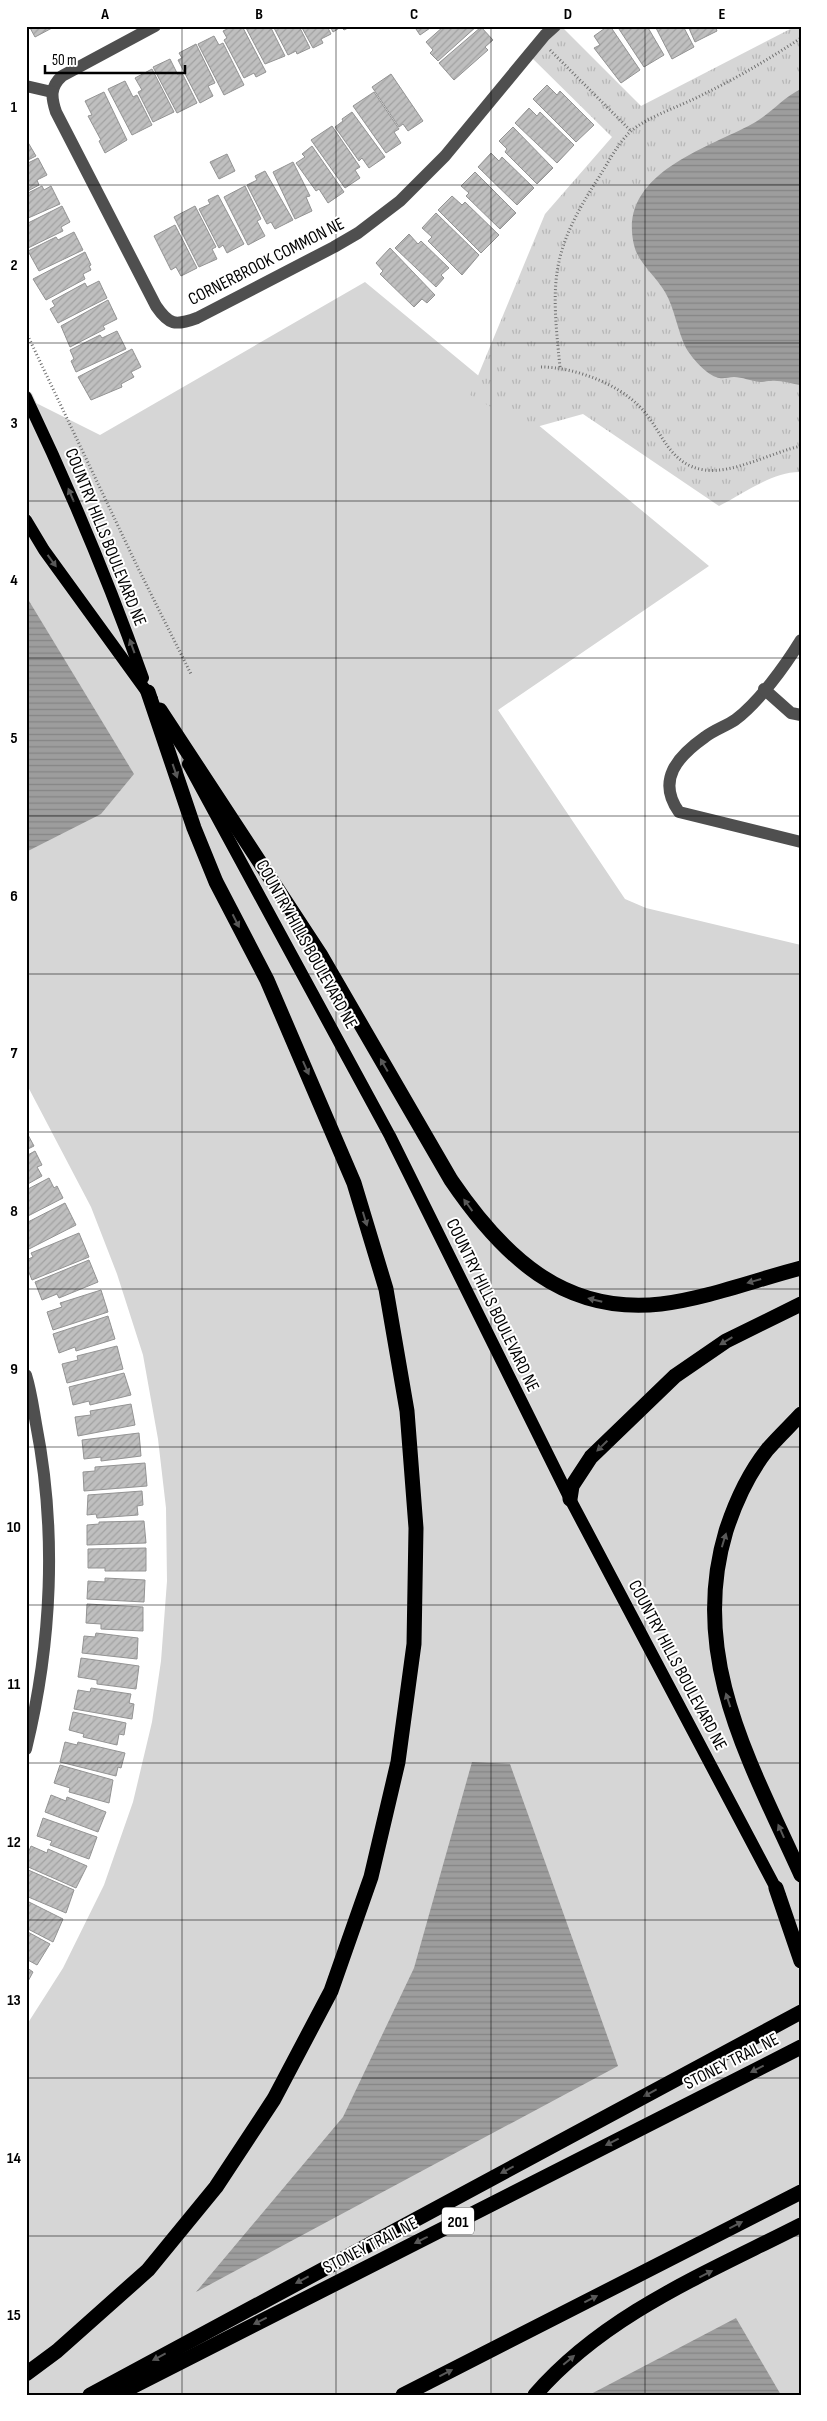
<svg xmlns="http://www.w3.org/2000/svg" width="827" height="2421" font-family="'Sofia Sans Condensed',sans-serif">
<defs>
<pattern id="park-tufts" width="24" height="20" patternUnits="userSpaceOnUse" patternTransform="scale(1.25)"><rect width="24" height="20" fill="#d6d6d6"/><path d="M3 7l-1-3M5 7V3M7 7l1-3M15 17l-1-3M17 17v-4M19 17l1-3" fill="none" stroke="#b6b6b6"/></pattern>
<pattern id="water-rules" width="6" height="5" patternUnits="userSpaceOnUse" patternTransform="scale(1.25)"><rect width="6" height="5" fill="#9d9d9d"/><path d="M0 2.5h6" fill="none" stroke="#858585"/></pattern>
<pattern id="building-hatch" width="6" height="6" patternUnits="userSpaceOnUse" patternTransform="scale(1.25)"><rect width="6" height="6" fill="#bfbfbf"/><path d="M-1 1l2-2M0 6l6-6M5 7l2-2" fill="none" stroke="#a2a2a2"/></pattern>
</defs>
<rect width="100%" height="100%" fill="#fff"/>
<!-- grass -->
<polygon fill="#d6d6d6" points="365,282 709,566 498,710 625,899 646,908 801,945 801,2395 26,2395 26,2026 63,1968 104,1885 133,1802 152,1722 161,1661 167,1581 166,1508 158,1439 143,1355 117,1274 91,1207 26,1083 26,398 100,435"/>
<!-- park -->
<path fill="url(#park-tufts)" d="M561,26L641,106L796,26H801V472C773,471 743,494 719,506L583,414L529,429L470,395L545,214L612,137L529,55Z"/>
<!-- water -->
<g fill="url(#water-rules)">
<path d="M801,89V385C792,384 780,380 771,381C767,381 764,382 760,382C751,381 742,377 734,377C727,377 723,380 716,377C705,373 692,358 686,348C677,330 675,309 665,292C656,276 638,263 634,245C617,174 706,149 752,124C771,114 782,98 801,89Z"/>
<polygon points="26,596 134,774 101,814 26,852"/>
<polygon points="472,1762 510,1764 618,2066 196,2292 343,2117 414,1968"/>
<polygon points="736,2318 781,2395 589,2395"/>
</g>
<!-- building -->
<g fill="url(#building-hatch)" stroke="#939393">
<polygon points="29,26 51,26 52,28 35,37"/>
<polygon points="233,26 242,26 266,72 256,77 254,73 244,78 224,40 227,38 223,31"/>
<polygon points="245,26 270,26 285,56 265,64"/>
<polygon points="273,26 299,26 310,48 297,54 296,51 288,55"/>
<polygon points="301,26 327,26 331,34 321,39 323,43 313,48"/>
<polygon points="330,26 352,26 344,30 341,27 333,32"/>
<polygon points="414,26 433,26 420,35"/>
<polygon points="444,26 477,26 438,61 430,53 433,50 426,42"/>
<polygon points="608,26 610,26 640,70 621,83 594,48 600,45 594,36"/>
<polygon points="617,26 647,26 664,55 644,67"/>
<polygon points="655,26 683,26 694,47 672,59"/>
<polygon points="688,26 715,26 717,31 695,42"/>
<polygon points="481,27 493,40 485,47 488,50 454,80 439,63"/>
<polygon points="214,36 219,45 223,43 244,85 224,95 198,44"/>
<polygon points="196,44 215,83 208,86 213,96 200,103 178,60 182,58 179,53"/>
<polygon points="170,59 178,75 182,73 197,103 177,113 153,67"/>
<polygon points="152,69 174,112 153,122 138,92 142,90 135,78"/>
<polygon points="391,74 423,121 408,131 403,124 399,127 372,87"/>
<polygon points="125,81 133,97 137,95 152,125 132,135 108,89"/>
<polygon points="547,85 557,95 560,91 594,125 576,142 533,99"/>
<polygon points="104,92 127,140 105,153 99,141 101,140 88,116 92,115 85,101"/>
<polygon points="374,92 399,129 394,132 401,143 386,153 353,106"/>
<polygon points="529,108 537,116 540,112 574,145 557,163 515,123"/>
<polygon points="352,112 385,157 369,168 362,158 359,161 335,127 343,121 342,119"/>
<polygon points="332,126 360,167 355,170 360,178 345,188 311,140"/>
<polygon points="513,127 553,168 537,184 505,152 507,149 499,141"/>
<polygon points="26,139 36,156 26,161"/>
<polygon points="312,146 344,192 328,203 319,189 316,191 296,163 305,157 302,154"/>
<polygon points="491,153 499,161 502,157 534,188 517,205 478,167"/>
<polygon points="227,154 235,171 219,179 210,162"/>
<polygon points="38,158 47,175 37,180 39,185 26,192 26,164"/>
<polygon points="293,162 310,196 306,197 312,211 295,219 273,172"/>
<polygon points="265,171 293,220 275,229 271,222 267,224 247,185 257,180 255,176"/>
<polygon points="475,172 516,213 500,229 466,196 469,193 461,186"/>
<polygon points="42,186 44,190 51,186 60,204 26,219 26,194"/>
<polygon points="245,186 261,219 257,221 265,236 248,245 224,197"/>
<polygon points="218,195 244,244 227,253 223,245 219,248 199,209 210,204 208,200"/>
<polygon points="452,196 462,205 465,202 499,235 481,253 438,210"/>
<polygon points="62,206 70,222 61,227 63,231 26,249 26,224"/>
<polygon points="195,206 216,247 212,249 217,259 199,267 174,217"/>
<polygon points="436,213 479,255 462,275 428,241 432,237 422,228"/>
<polygon points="175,225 197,268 181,276 176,267 171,270 154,236"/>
<polygon points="74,232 83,250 39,271 28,251 56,237 58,240"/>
<polygon points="409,234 418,244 421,241 449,268 441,275 444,278 436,287 395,248"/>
<polygon points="390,248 435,295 427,303 422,299 414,307 380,274 383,271 376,263"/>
<polygon points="85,252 91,265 89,266 91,270 83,274 85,279 46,300 33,279"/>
<polygon points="99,281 107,298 58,323 50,309 55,306 52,301 85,283 87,287"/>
<polygon points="108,300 117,319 103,326 105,329 70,347 61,326"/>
<polygon points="117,331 126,349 76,372 71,361 74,359 70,350 100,335 102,338"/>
<polygon points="132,349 141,367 131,372 134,377 121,384 122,387 91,400 78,377"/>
<polygon points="27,1133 34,1146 26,1150 26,1134"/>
<polygon points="35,1151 42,1165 37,1167 42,1176 26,1185 26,1156"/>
<polygon points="49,1178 54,1188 57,1186 63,1198 26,1217 26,1190"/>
<polygon points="65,1203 76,1225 29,1249 26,1243 26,1223"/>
<polygon points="79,1233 89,1257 32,1280 26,1265 26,1260 33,1257 31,1253"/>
<polygon points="89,1260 98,1282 59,1298 57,1294 42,1300 35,1282"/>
<polygon points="101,1290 108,1312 53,1330 47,1312 62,1307 60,1303"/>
<polygon points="108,1316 115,1339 76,1351 75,1347 59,1353 53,1334"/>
<polygon points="117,1346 123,1369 67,1383 62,1364 78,1360 77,1356"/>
<polygon points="124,1373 131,1395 90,1405 89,1401 73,1405 69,1387"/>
<polygon points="131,1404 135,1425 78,1436 75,1417 91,1415 90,1411"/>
<polygon points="139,1433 141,1456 101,1461 101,1457 84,1459 82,1440"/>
<polygon points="145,1463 147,1486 84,1491 83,1472 95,1471 95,1467"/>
<polygon points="142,1491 143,1505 137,1506 138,1515 97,1518 96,1514 87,1515 88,1495"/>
<polygon points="144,1521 146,1543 87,1545 87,1525 99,1524 99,1522"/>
<polygon points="146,1548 146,1571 105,1571 105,1568 88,1568 88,1549"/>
<polygon points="105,1578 145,1580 144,1602 87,1599 88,1581 105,1582"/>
<polygon points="87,1604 143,1607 143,1631 101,1629 101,1624 86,1623"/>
<polygon points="96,1633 138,1638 137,1659 82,1653 84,1636 95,1637"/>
<polygon points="81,1658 139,1666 136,1689 97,1684 97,1680 78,1677"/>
<polygon points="91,1688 131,1694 129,1703 134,1704 132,1719 74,1709 78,1690 90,1692"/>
<polygon points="73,1712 126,1723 124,1735 119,1734 117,1745 83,1737 84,1734 69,1730"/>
<polygon points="65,1742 77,1745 78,1742 125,1753 121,1768 118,1767 116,1776 60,1762"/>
<polygon points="60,1765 113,1780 109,1803 69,1792 70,1788 54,1783"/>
<polygon points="51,1795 66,1801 67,1797 106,1812 98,1832 45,1812"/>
<polygon points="43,1818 97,1837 89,1859 50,1845 52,1841 37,1836"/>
<polygon points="31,1846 47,1853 48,1849 87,1866 76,1888 26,1866 26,1858"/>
<polygon points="26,1869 74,1890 66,1913 26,1896 28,1891 26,1890"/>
<polygon points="29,1902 63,1919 53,1942 26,1928 26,1905"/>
<polygon points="26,1931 50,1944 37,1965 26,1959"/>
<polygon points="26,1967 33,1972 26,1985"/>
</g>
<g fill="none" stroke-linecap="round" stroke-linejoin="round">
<defs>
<g id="major">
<path d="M26,397C70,489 109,582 143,678"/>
<polyline points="26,520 44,550 152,699"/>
<polyline points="188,764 390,1136 570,1499 780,1896"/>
</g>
<g id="highway">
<path d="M160,710L320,954L451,1180C502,1255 563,1315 661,1304C708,1298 755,1280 801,1268"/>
<path d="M801,1414C790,1426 778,1437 767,1450C749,1473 735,1503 726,1531C688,1657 751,1764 801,1875"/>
<polyline points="570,1499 572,1486 591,1457 675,1376 726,1341 801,1304"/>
<polyline points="776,1888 801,1961"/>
<polyline points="26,2374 57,2351 148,2270 216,2187 274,2099 331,1991 371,1877 398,1762 414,1644 416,1528 407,1411 386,1289 354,1183 267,980 216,882 194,828 148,692"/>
<polyline points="90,2395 801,2012"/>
<polyline points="116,2395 801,2047"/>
<polyline points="403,2395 801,2192"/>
<path d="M535,2395C605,2314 707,2273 801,2225"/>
</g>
</defs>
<!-- major casing -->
<use href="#major" stroke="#dbdbdb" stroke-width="14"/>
<!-- highway casing -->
<use href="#highway" stroke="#dbdbdb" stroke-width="16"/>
<!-- path -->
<g stroke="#717171" stroke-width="3" stroke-dasharray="1 2.5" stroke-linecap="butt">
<polyline points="550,50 631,131"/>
<polyline points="26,332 138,568 191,674"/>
<path d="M541,367C572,367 615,382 639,406C662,428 667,465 705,470C733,474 773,452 801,446"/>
<path d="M560,367C551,280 550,253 599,177C608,163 618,143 631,131C649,116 681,106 702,95C737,78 769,59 801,38"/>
</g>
<!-- minor -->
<g stroke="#4f4f4f" stroke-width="12">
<path d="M155,26L62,76C50,87 51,97 56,112L156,306C169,325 175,326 197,318L334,247L358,233L400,201L445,156L545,35L555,26"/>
<polyline points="26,86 52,92"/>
<path d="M801,640C785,666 759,702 735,720C726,726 714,730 705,737C678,756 656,780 679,812L801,842"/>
<polyline points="764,689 791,713 801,715"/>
<path d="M26,1375C31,1391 33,1407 36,1424C57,1531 52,1643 26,1749"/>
</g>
<!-- major -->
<use href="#major" stroke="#000" stroke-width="12"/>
<!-- highway -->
<use href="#highway" stroke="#000" stroke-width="15"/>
</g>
<!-- one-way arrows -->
<defs><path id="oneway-solid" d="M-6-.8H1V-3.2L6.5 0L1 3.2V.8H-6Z" transform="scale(1.25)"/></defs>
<g fill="#595959">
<use href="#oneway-solid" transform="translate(71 495) rotate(-113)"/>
<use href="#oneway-solid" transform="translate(52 561) rotate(54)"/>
<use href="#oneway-solid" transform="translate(132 646) rotate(-110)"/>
<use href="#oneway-solid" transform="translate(175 771) rotate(71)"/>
<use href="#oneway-solid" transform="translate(236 921) rotate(63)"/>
<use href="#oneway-solid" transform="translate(384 1065) rotate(-120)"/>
<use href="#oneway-solid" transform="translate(306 1068) rotate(66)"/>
<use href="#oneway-solid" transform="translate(468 1205) rotate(-126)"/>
<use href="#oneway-solid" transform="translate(365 1219) rotate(73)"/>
<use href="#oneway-solid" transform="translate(754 1281) rotate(164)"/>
<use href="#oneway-solid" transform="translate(595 1300) rotate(-166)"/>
<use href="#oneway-solid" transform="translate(726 1341) rotate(149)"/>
<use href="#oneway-solid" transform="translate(602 1446) rotate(136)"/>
<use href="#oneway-solid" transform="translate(724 1540) rotate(-73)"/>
<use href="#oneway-solid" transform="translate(728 1700) rotate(-108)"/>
<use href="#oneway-solid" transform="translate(781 1831) rotate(-114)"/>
<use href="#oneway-solid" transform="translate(757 2069) rotate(153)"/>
<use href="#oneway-solid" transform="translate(650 2093) rotate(152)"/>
<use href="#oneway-solid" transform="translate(612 2142) rotate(153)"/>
<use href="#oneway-solid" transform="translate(507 2170) rotate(152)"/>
<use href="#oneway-solid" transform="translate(736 2225) rotate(-27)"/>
<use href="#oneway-solid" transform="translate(421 2240) rotate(153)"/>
<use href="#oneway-solid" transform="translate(706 2274) rotate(-27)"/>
<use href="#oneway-solid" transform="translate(302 2280) rotate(152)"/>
<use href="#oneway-solid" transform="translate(591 2299) rotate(-27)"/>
<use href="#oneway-solid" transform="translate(260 2321) rotate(153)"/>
<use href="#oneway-solid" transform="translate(159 2357) rotate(152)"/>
<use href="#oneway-solid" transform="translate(569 2360) rotate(-40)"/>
<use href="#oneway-solid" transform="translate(446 2373) rotate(-27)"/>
</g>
<!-- grid -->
<path fill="none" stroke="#000" stroke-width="1" stroke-opacity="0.55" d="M182,26V2395M336,26V2395M491,26V2395M645,26V2395M26,185H801M26,343H801M26,501H801M26,658H801M26,816H801M26,974H801M26,1132H801M26,1289H801M26,1447H801M26,1605H801M26,1763H801M26,1920H801M26,2078H801M26,2236H801"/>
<g text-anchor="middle" stroke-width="4" stroke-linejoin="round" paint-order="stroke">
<!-- shield labels -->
<rect fill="#fff" stroke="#4c4c4c" stroke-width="1" x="442" y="2207.5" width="32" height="27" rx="4"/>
<g font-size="16" font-weight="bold" fill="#000">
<text x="458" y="2227">201</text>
</g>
<!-- street labels -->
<g font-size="18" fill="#000" stroke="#fff">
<text transform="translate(266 261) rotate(-27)" y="6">CORNERBROOK COMMON NE</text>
<text transform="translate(106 537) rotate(68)" y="6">COUNTRY HILLS BOULEVARD NE</text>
<text transform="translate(307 944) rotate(61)" y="6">COUNTRY HILLS BOULEVARD NE</text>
<text transform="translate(493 1305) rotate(64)" y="6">COUNTRY HILLS BOULEVARD NE</text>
<text transform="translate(678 1665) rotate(62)" y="6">COUNTRY HILLS BOULEVARD NE</text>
<text transform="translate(731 2061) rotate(-27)" y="6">STONEY TRAIL NE</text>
<text transform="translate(370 2245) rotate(-27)" y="6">STONEY TRAIL NE</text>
</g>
</g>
<!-- border -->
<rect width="827" height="2421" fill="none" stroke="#ffffff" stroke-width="55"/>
<!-- scale -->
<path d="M45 65v8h140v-8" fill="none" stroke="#000000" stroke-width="2.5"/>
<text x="52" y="65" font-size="15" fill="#000000" stroke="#ffffff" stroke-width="4" paint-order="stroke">50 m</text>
<rect x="28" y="28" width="772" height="2366" fill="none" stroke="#000" stroke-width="2"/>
<g font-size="16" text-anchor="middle" font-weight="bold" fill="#000">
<text x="105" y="19">A</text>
<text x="259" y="19">B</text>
<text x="414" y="19">C</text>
<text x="568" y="19">D</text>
<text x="722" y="19">E</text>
<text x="14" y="112">1</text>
<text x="14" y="270">2</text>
<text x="14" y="428">3</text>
<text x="14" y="585">4</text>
<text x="14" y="743">5</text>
<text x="14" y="901">6</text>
<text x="14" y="1058">7</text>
<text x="14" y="1216">8</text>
<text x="14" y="1374">9</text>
<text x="14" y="1532">10</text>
<text x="14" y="1689">11</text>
<text x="14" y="1847">12</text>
<text x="14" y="2005">13</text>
<text x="14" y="2163">14</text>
<text x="14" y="2320">15</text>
</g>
</svg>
